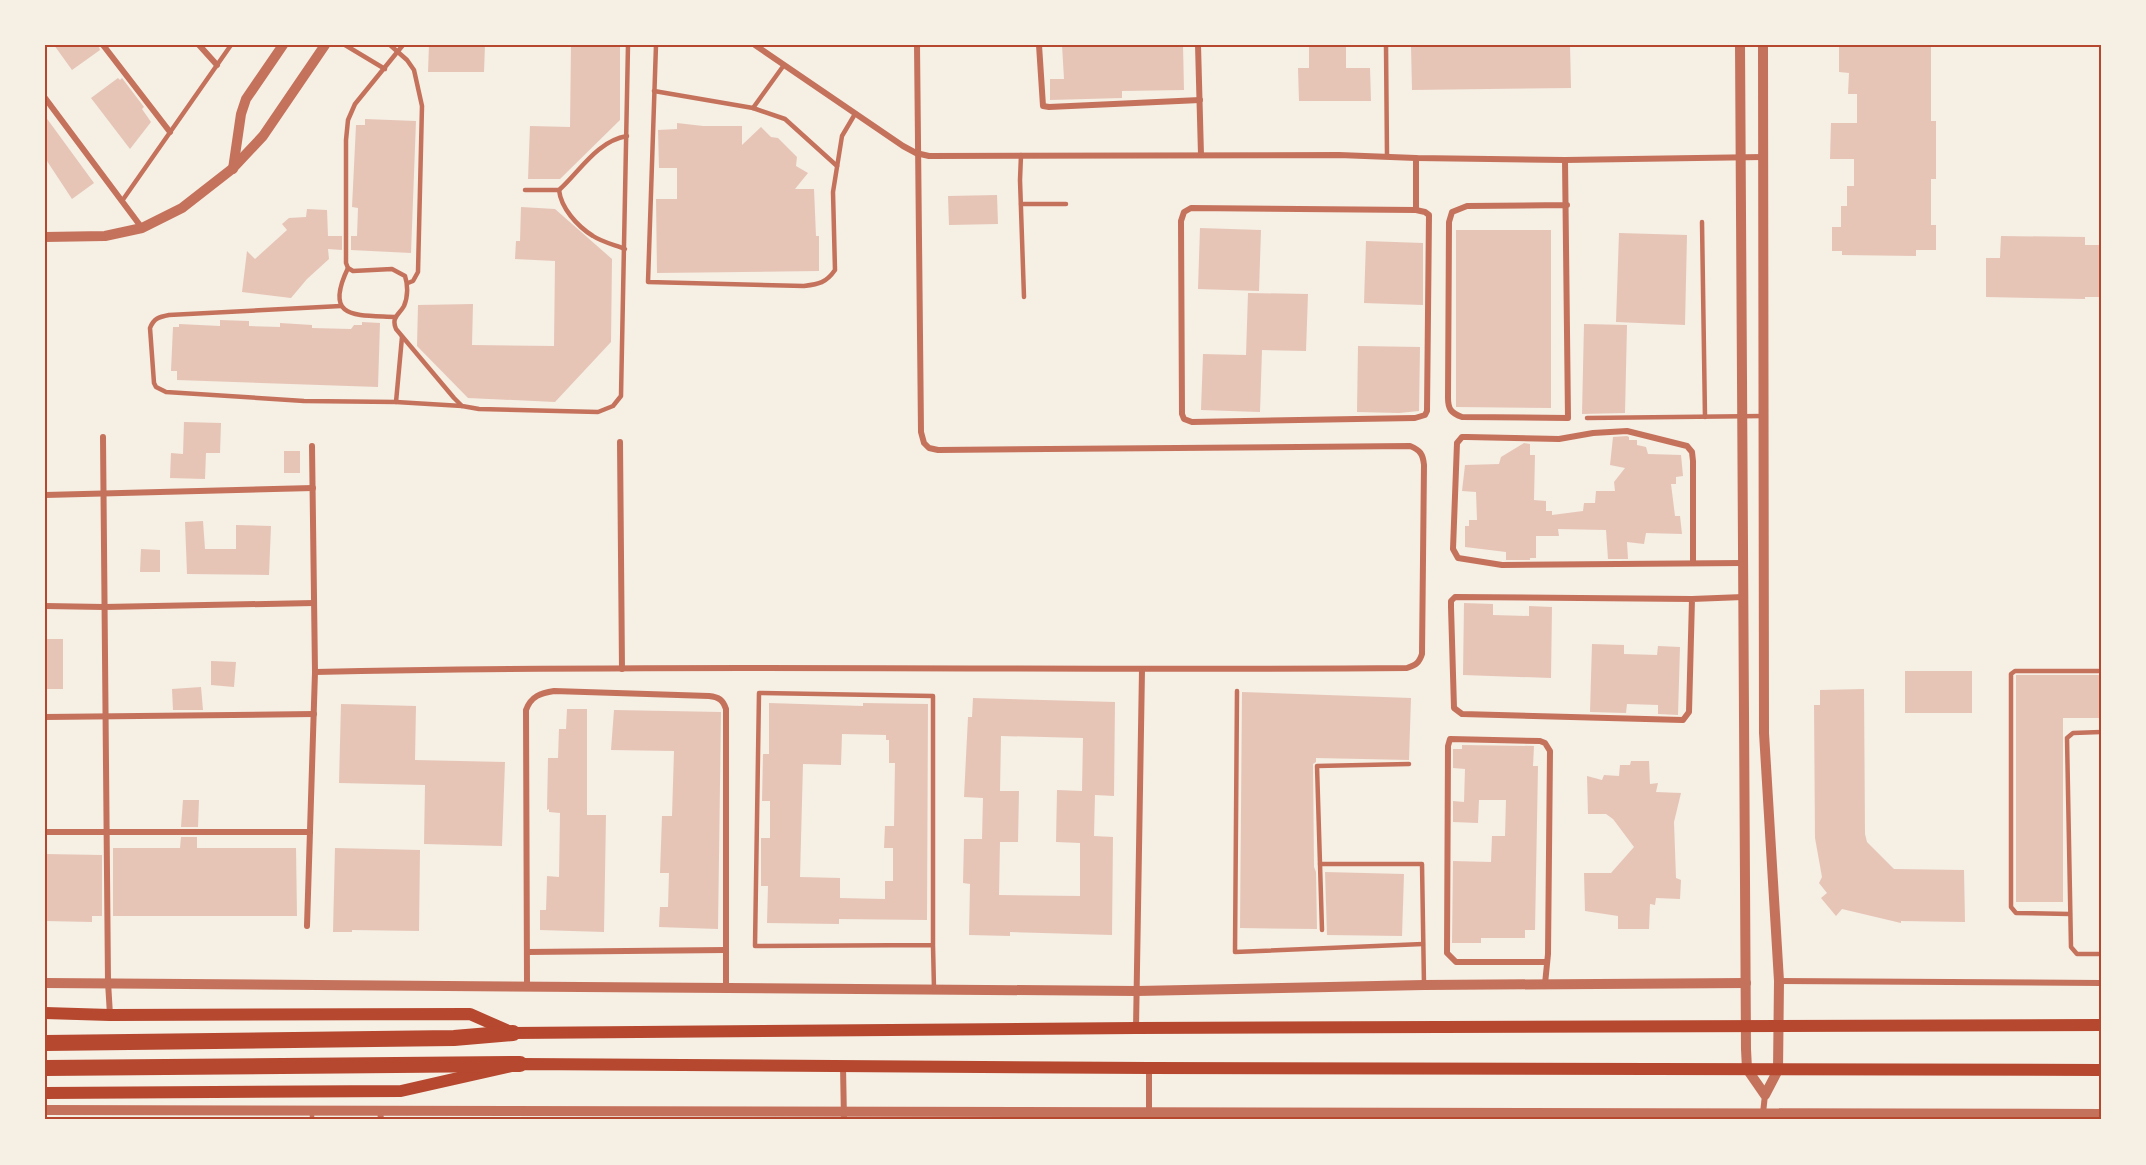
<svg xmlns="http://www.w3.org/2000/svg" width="2146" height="1165" font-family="'Work Sans',sans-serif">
<rect width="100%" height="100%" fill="#f6efe4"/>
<!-- building -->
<g fill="#e6c5b7" fill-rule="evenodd">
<polygon points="54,45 98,45 100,50 72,70"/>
<polygon points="429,45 485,45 484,72 428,72"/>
<polygon points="571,45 620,45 620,120 560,179 528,179 530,126 570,127"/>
<polygon points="1062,45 1183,45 1184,90 1122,91 1122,98 1050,100 1050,79 1064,79"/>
<polygon points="1309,45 1346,45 1346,68 1370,68 1371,101 1299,101 1298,68 1309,68"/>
<polygon points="1570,45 1571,88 1412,90 1411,46"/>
<polygon points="1839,45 1931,45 1931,121 1936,121 1936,179 1931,179 1931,225 1936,225 1936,250 1916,250 1916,256 1842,255 1842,251 1832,251 1832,227 1841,227 1841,206 1847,206 1847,186 1854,186 1854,159 1830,159 1831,123 1857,123 1857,94 1848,94 1849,73 1839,72"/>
<polygon points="118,78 120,80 122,78 144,107 142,109 151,122 130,149 91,98"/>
<polygon points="45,116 94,183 72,199 45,158"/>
<polygon points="365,119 416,121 411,253 351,250 351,236 357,236 358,208 352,207 356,125 365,125"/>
<polygon points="677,123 703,126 742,126 742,145 761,127 771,137 778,138 797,157 796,166 808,173 795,189 814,189 816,236 819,236 819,271 657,273 656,199 677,199 677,168 659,168 658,130 677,129"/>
<polygon points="997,195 998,224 949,225 948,196"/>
<polygon points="521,207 555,209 612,259 611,342 555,402 468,398 417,346 418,305 473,304 472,345 554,346 555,261 515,259 516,241 520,241"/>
<polygon points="307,209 327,210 328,236 342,236 342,250 328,249 329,259 307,279 291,298 242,292 247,251 255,259 287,230 282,224 289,218 306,217"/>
<polygon points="1200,228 1261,230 1259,291 1198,289"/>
<polygon points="1456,230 1551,230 1551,408 1456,407"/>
<polygon points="1619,233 1687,235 1685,325 1616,322"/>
<polygon points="2001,236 2085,237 2085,245 2101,245 2101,297 2085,297 2085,299 1986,297 1986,258 2000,258"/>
<polygon points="1366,241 1423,243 1423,305 1364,303"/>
<polygon points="1248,293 1308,294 1306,351 1262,350 1260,412 1201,410 1203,354 1246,355"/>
<polygon points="220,320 249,321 249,326 280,327 280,323 312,325 312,328 351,329 354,325 362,325 362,322 380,323 378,387 177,380 177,371 171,371 173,327 179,327 179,324 220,326"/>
<polygon points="1584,324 1627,325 1625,413 1582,414"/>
<polygon points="1358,346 1420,347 1419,411 1399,413 1357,412"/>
<polygon points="184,422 221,423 220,453 206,453 205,479 170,478 171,453 183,454"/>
<polygon points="1627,436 1629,437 1629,440 1637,440 1637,445 1646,447 1648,454 1681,455 1683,476 1676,477 1676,484 1671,484 1675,516 1680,516 1682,534 1646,533 1644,544 1627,542 1628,559 1608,559 1606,530 1558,529 1559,536 1536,536 1536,558 1530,558 1530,560 1506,560 1506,552 1465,547 1465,526 1469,526 1469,520 1477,520 1476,492 1462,491 1465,465 1499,464 1501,457 1524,443 1530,444 1530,455 1535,455 1534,500 1546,501 1546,511 1552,511 1552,515 1583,511 1584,503 1595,503 1596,491 1615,491 1614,482 1625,468 1610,465 1613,437"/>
<rect x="284" y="451" width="16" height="22"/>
<polygon points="203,521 205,549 236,549 236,525 271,526 269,575 187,574 185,522"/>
<polygon points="141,549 160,550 160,572 140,572"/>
<polygon points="1464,603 1493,604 1493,615 1529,616 1529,606 1552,607 1551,678 1463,675"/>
<polygon points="47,639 63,639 63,689 45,689"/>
<polygon points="1592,644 1624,645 1624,654 1657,655 1658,646 1680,647 1678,715 1658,714 1658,705 1627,704 1626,713 1590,712"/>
<polygon points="211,661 236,662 234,687 211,685"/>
<rect x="1905" y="671" width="67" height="42"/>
<polygon points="2016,675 2101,675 2101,718 2063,718 2063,902 2016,902"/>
<polygon points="201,687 203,710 173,710 172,689"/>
<polygon points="1864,689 1865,834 1867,842 1894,869 1964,870 1965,922 1901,921 1901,923 1842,909 1836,916 1821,898 1827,893 1819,883 1822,877 1815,838 1814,705 1820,705 1820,690"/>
<polygon points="1242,692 1411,698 1409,760 1316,758 1316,762 1313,764 1314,867 1316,872 1317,929 1240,928"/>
<path d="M973,698L1115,702L1114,796L1095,795L1094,836L1113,837L1112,935L1010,932V936L969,935L970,884L963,883L964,839H982L983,798L964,797L968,717H972ZM1001,736L1083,738L1082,791L1057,790L1056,842L1080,843V896L999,895L1000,842H1018L1019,791H1000Z"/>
<path d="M769,703L863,706V703L928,704L927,920L839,919V924L767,923L768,886H761V838H770V801H762L763,754H769ZM842,734L886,735V740H889V763H895L894,826H885L884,848H893V881H885V899L840,898V878L800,877L803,764L841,765Z"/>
<polygon points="341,704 416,706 415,760 505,762 502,846 424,844 425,785 339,783"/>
<polygon points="567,709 587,709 587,815 606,815 604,932 540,930 540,910 546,910 547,876 559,877 560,813 549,812 549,809 547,810 548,758 558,758 559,729 566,729"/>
<polygon points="614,710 721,712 718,929 659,927 660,907 668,907 669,873 660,873 662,816 672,816 674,751 611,750"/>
<polygon points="1462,745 1534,746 1533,766 1538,766 1535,930 1525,930 1525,938 1481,938 1481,943 1452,943 1453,861 1491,862 1492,836 1505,836 1506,800 1479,800 1478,823 1453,822 1453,801 1464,802 1465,769 1453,768 1453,749 1462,749"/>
<polygon points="1631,761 1649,761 1650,784 1658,783 1656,792 1681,793 1674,822 1676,878 1681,880 1680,899 1656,898 1655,905 1650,904 1649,929 1618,929 1618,916 1585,911 1584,873 1611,873 1634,847 1613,819 1606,814 1588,814 1587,776 1602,780 1604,775 1619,776 1620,765 1630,765"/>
<polygon points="183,800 199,800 198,827 181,827"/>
<polygon points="181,837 197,837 197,848 296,848 297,916 113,916 113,848 180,848"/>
<polygon points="335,848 420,850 419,931 352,930 352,932 333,932"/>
<polygon points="45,854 102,855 102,916 92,916 92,922 45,921"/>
<polygon points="1325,872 1404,874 1402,936 1327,935"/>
</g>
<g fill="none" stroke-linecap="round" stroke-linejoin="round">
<!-- service -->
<g stroke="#c5725c" stroke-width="4.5">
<polyline points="345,45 385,69"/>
<polyline points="390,45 407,60 414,70 422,106 418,272 413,281 408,283"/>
<path d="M403,45L355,104L348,120L346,140V263L348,268L353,271L392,269L405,276C408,285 408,297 404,306C399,315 391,317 396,329L454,398L462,406L479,409L598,412L613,406L621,396L628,45"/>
<path d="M656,45L648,282L804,286C819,284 826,283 835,270L833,192L842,136L855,114"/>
<polyline points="1386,45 1387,156"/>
<polyline points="654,91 753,108 785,119 837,166"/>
<polyline points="753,108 784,65"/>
<polyline points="1021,155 1020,180 1024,297"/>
<path d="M525,190H559C580,171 597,141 627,136"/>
<path d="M559,190C561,208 577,226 593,236C602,242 615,245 625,249"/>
<polyline points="122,201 231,45"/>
<polyline points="1021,204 1066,204"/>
<polyline points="1702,222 1705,417"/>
<path d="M348,268C323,320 356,315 395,317"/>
<path d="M341,306L169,315C159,317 154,318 150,328L154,383L156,387L166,392L304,401L396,402L462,406"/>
<polyline points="396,402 402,337"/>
<polyline points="1587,418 1764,416"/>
<polyline points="1237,691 1235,952 1423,944"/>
<polyline points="2101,732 2073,733 2067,738 2071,947 2077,954 2101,954"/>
<polyline points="1409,764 1317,766 1320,864 1422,864 1424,985"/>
<polyline points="1320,864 1322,930"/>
<polyline points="2070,914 2016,913 2011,907 2011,674 2015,671 2101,671"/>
<polyline points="933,945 933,696 759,693 755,946 933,945 934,989"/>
<polyline points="312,1110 312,1120"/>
</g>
<!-- minor -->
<g stroke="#c5725c" stroke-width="6">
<polyline points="103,45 170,132"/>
<polyline points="199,45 217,65"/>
<polyline points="755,45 903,146 916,153 929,156 1339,155 1416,158 1565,160 1763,157"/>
<polyline points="1039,45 1043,106 1049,107 1200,100"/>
<polyline points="1198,45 1201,155"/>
<polyline points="45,98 142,228"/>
<path d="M1565,160L1568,418L1462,417C1451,413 1448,409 1448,398L1449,222L1452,212L1467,206L1567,205"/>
<polygon points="1191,208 1416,210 1425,212 1429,215 1427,411 1425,415 1415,418 1192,422 1184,419 1182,414 1181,221 1184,212"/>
<polyline points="1416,210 1416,158"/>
<polyline points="103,437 108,982 110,1015"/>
<polyline points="620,442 622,669"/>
<polyline points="45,495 313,488"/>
<polyline points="1693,563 1693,461 1692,452 1687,446 1627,431 1593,433 1559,439 1467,437 1462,437 1457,443 1453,549 1458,558 1502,565 1743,563"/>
<polyline points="1692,599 1689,712 1683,720 1462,714 1454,708 1451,607 1451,601 1455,597 1692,599 1743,597"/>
<polyline points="45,606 104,607 314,603"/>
<path d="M315,672C679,664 1043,671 1407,668C1416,665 1419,663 1422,654L1424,465C1423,454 1420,450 1410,446L938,450L929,448L924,443L921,432L917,45"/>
<polyline points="45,717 314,714"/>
<polyline points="45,832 310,832"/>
<polyline points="307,926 315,672 312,446"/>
<polyline points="527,952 726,950"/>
<polyline points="1779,981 2101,983"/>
<polyline points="1545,984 1548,954 1550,751 1545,743 1540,741 1450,739 1448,746 1447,953 1456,962 1546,962"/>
<path d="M527,985L526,710C531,696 541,693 554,691L709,696C719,697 723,700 726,709V987"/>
<polyline points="1136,1028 1142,670"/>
<polyline points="843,1066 844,1120"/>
<polyline points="1149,1068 1149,1120"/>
<polyline points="380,1110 381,1120"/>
<polyline points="1763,1113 1765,1095"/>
</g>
<!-- tertiary -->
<g stroke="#c5725c" stroke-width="10">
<polyline points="1740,45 1746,1049 1747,1069 1765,1095 1778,1070 1779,981 1764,733 1763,45"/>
<polyline points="233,169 241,114 246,99 283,45"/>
<polyline points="45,237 105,236 142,228 182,208 232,169 263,136 325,45"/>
<polyline points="45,983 1137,991 1424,985 1746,983"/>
<polyline points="45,1110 2101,1114"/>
</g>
<!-- secondary -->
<g stroke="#b5482f" stroke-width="12">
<polyline points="45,1013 110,1015 470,1014 513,1033 1136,1028 2101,1025"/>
<polyline points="45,1093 401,1091 520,1064 1149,1068 2101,1070"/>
</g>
<!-- trunk -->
<g stroke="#b5482f" stroke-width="16">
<polyline points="45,1043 454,1038 513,1033"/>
<polyline points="45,1068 520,1064"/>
</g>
</g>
<!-- border -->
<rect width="2146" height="1165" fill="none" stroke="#f6efe4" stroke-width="93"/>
<rect x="46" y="46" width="2054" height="1072" fill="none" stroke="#b5482f" stroke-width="2"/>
</svg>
